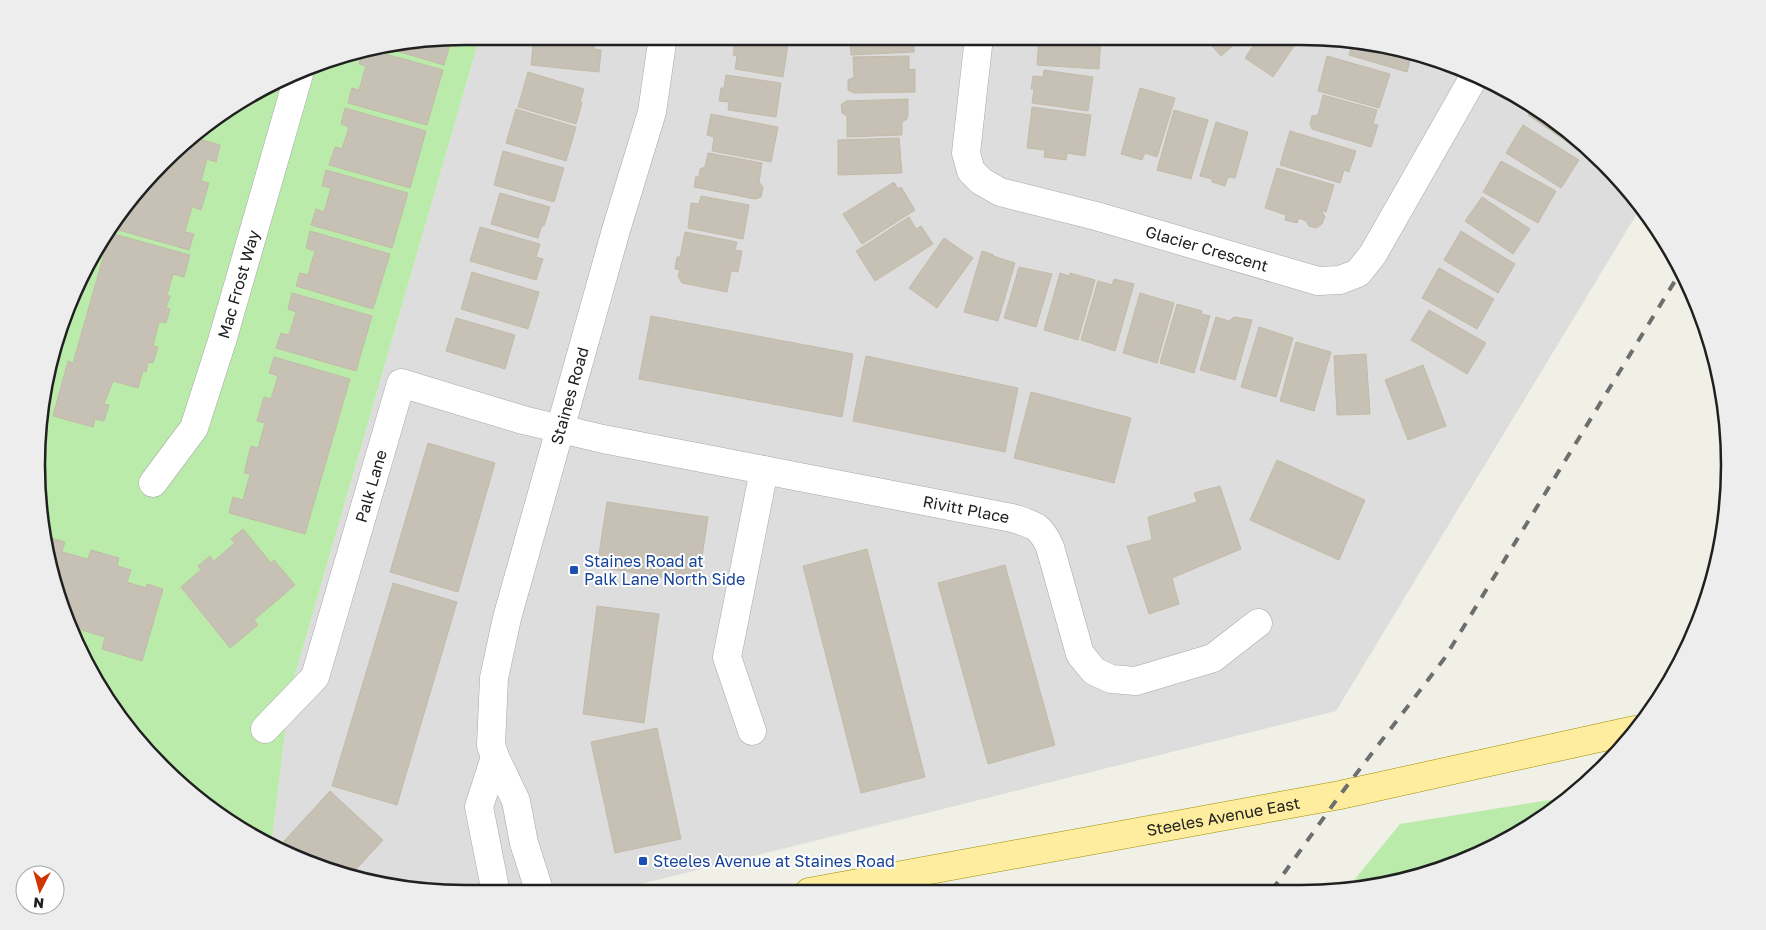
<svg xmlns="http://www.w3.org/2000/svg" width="1766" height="930" font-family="'Golos Text',sans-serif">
<rect width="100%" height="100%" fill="#f1f0e6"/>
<!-- residential -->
<polygon fill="#dedddd" points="480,36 1329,37 1412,51 1491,81 1562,125 1624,183 1641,207 1336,711 609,892 437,893 354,879 271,847 290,692"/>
<!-- grass -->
<g fill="#baebab">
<polygon points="465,36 480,36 290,692 271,847 204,805 143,748 69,629 37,493 51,354 108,227 204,125 327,59"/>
<polygon points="1568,797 1539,821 1465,861 1357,890 1346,890 1400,824"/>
</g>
<!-- building -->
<g fill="#c6c0b5" stroke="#c3bba8">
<polygon points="534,36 596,36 594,49 601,50 599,72 531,65"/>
<polygon points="736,37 788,44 783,77 735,69 737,56 733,55"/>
<polygon points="850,37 921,37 921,40 914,40 914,52 851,55"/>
<polygon points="1039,37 1101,37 1099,69 1037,65"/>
<polygon points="1204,37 1243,37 1221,56"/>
<polygon points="1259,37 1300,37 1273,77 1245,58"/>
<polygon points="452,38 444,65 390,49"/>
<polygon points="1353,41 1413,51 1407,72 1349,55"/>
<polygon points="375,51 443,70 427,125 348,103 352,88 359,90 366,66 359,64 362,53"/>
<polygon points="909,56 909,70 915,69 915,92 854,93 848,90 848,80 854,77 853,57"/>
<polygon points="1327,56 1390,74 1379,108 1318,91"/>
<polygon points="1044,70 1093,77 1088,111 1032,103 1034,89 1031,89 1033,76 1043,77"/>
<polygon points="528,72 584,89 580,102 582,103 576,124 518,107"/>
<polygon points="726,75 781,83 776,117 728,110 729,102 719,101 721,88 724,88"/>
<polygon points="1140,88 1175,98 1157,157 1145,153 1142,160 1121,154"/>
<polygon points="1323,95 1377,110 1373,124 1378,125 1371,147 1312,129 1310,124 1312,116 1318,115"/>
<polygon points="908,99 908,115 907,119 902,122 902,135 847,137 847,116 842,113 841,105 846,101"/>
<polygon points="1032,107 1091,115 1085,156 1067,153 1066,160 1044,157 1045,150 1027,148"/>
<polygon points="1533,107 1562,125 1588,149 1585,154 1528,115"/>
<polygon points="345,108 426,131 410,188 329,165 335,147 342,149 349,127 341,124"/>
<polygon points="516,109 576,127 566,161 506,143"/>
<polygon points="1174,110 1208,120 1191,179 1157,170"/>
<polygon points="711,114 778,127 771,162 712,151 714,137 707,135"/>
<polygon points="1216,122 1248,132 1235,178 1228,177 1225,186 1212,182 1212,179 1200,176"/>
<polygon points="1523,125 1579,160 1561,188 1506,153"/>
<polygon points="1290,131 1356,151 1349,172 1344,170 1340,183 1280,165"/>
<polygon points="192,137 220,145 216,162 207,159 201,181 209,183 201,210 192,207 185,232 194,234 189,250 115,229 118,216"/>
<polygon points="899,138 902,173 838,175 838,140"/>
<polygon points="503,151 564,168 554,202 494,185"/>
<polygon points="708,153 762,163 759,182 763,187 761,197 755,199 694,187 696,176 699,177 700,169 705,167"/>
<polygon points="1501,161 1556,191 1538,223 1483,192"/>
<polygon points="1277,168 1334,185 1326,212 1321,210 1325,217 1322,224 1316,228 1309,226 1306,221 1299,218 1297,223 1285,220 1286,215 1265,208"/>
<polygon points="326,170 408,193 392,248 311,225 316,209 324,212 331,188 322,186"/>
<polygon points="894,182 898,189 901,187 915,210 862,244 843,214"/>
<polygon points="500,193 550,207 544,226 542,225 538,238 491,224"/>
<polygon points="701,196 749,205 743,239 688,228 691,203 699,204"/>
<polygon points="1482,197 1530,229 1513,254 1465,221"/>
<polygon points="909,217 916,229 921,226 933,244 875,281 856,251"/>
<polygon points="480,227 540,244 536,257 543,259 536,280 470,261"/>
<polygon points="310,231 390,254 373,309 296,286 300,273 308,275 315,251 306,248"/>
<polygon points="1461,231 1515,264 1498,293 1444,260"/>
<polygon points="685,232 737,242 735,250 742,251 738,272 731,271 727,292 682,283 678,276 680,270 675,269 677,257 680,257"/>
<polygon points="110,233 190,255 184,277 173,274 167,295 170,296 166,308 170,309 166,323 159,322 153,346 158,347 153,363 148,362 146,372 143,371 138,388 113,381 104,404 109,405 104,421 95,419 93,427 53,416 68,361 73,363"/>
<polygon points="944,238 973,258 937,308 909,288"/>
<polygon points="982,251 994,255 993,256 1015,263 998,321 964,312"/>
<polygon points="1019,267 1052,274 1036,327 1004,318"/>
<polygon points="1439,268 1494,299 1477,329 1422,298"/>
<polygon points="472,272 539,292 528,329 461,309"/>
<polygon points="1060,273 1069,276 1070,273 1095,280 1078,340 1044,330"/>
<polygon points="1114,279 1134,284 1115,351 1081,340 1098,281 1112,285"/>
<polygon points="292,293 372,316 356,371 276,348 281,333 289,335 296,312 288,309"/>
<polygon points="1140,293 1174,303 1157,363 1123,353"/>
<polygon points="1177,304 1202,311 1201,314 1210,316 1194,373 1160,363"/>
<polygon points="1429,310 1486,343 1467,374 1411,340"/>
<polygon points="651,316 853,354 842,417 639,379"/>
<polygon points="1216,317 1229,321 1234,317 1252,320 1235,380 1200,370"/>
<polygon points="456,318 515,335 505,369 446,351"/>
<polygon points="1259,327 1293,338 1276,397 1241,387"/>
<polygon points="1296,342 1331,352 1314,411 1280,401"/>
<polygon points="1366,354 1370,414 1337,415 1334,356"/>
<polygon points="866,356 1018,388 1005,452 853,421"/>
<polygon points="274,357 350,379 305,534 229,513 233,497 243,500 250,474 244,473 251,446 258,448 265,423 257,421 264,397 271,399 278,376 269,373"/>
<polygon points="1423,365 1446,426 1408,440 1385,380"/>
<polygon points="1031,392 1131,418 1114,483 1014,458"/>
<polygon points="428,443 495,463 458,592 390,572"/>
<polygon points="1277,460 1365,500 1339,560 1250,520"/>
<polygon points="1220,486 1241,549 1172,578 1179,604 1149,614 1127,546 1152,540 1148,517 1197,502 1194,493"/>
<polygon points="607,502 708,517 698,583 597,567"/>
<polygon points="243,529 271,563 274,560 295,585 254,620 258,625 230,648 181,587 201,570 198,566 210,556 214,561 235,543 231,539"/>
<polygon points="51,538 65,542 62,552 88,559 91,550 119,558 117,566 131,570 127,582 146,588 147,584 163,589 142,661 102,649 105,637 68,626 49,545"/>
<polygon points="867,549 925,777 861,793 803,566"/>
<polygon points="1005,565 1055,745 988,764 938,583"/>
<polygon points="393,583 457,602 397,805 332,786"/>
<polygon points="597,606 659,614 644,723 583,714"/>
<polygon points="657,728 681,839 615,853 591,742"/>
<polygon points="330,791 383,840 349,877 276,850"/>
</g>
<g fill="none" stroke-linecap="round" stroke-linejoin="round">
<defs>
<g id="minor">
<path id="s1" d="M979,37L966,153L971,171L981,181L1000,192L1096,216L1318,281L1340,280L1358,273L1373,254L1475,75"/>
<path id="s2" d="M153,483L194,428L222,341L299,74"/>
<path id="s3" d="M265,729L315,677L401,383L523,420L603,439L1012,518C1034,525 1040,525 1050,547L1080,654L1094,671L1111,679L1136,681L1213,658L1258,623"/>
<polyline points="752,731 727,657 764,470"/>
<polyline points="495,757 479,807 496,893"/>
<path id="s4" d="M540,893L524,843L516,801L495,757L491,745L494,678L507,618L616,230L652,112L663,36"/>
</g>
<g id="major">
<path id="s5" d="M809,892L1340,795L1635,730"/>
</g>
</defs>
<!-- minor casing -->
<use href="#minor" stroke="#a7a7a7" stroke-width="29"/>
<!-- major casing -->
<use href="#major" stroke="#9c9000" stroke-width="29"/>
<!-- minor -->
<use href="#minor" stroke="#fff" stroke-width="28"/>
<!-- major -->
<use href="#major" stroke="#feed9e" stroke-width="28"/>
<!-- rail -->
<polyline stroke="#6e6e6e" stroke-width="4" stroke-dasharray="10 10" stroke-linecap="butt" points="1272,890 1340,795 1444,659 1681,271"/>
</g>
<!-- markers -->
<g fill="#1a4fb4" stroke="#fff" stroke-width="2">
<rect x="569" y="565" width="10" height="10" rx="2.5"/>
<rect x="638" y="856" width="10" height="10" rx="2.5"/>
</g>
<g text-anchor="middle" stroke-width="4" stroke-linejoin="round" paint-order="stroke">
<!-- street labels -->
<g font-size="16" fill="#202020" stroke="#fff">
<text dy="6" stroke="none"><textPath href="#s1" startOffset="386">Glacier Crescent</textPath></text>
<text dy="6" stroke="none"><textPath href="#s2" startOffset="219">Mac Frost Way</textPath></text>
<text dy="6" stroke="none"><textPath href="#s4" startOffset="516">Staines Road</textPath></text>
<text dy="6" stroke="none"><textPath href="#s3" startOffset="271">Palk Lane</textPath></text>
<text dy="6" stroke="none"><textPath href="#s3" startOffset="958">Rivitt Place</textPath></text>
<text dy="6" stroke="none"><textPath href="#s5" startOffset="421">Steeles Avenue East</textPath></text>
</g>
<!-- transit labels -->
<g font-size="16" fill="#164399" stroke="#fff" text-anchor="start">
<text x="584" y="567">Staines Road at<tspan x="584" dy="18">Palk Lane North Side</tspan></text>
<text x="653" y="867">Steeles Avenue at Staines Road</text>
</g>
</g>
<!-- crop -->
<path d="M0 0H1766V930H0ZM465 45H1301A420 420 0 0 1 1721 465V465A420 420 0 0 1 1301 885H465A420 420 0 0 1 45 465V465A420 420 0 0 1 465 45Z" fill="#ededed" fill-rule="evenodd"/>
<path fill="none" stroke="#202020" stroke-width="2.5" d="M465 45H1301A420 420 0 0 1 1721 465V465A420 420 0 0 1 1301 885H465A420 420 0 0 1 45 465V465A420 420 0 0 1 465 45Z"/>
<!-- north arrow -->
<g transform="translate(40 890) rotate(186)"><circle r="24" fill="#ffffff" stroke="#a6a6a6"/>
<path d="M0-4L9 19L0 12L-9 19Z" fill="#d03500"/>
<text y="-8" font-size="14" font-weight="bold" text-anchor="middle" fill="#202020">N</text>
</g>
</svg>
